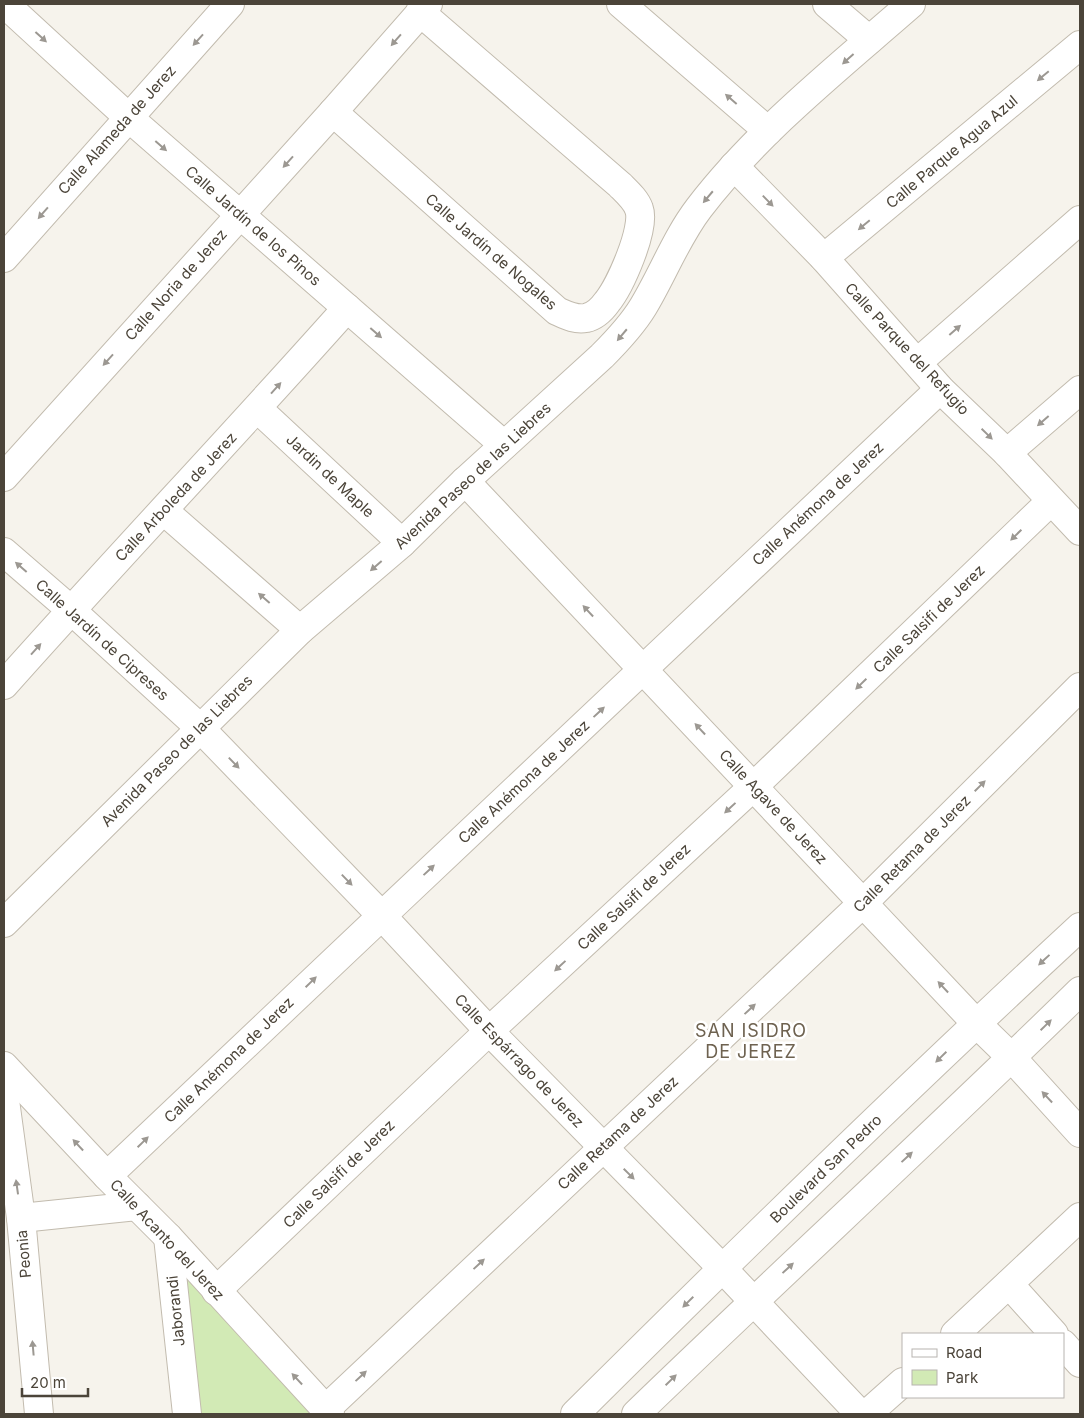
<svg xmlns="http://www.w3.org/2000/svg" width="1084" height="1418" font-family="Inter,sans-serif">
<rect width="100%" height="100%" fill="#f6f3ec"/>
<!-- green -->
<polygon fill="#d2eab5" points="181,1257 330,1414 200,1414"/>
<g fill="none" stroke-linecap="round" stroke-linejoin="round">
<defs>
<g id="minor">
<polyline points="5,4 128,117 504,445"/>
<polyline points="621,4 768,131"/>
<polyline points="827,4 869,40"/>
<path d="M333,112L557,311C566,315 575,320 586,318C595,316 602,309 607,302C620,286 646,228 639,209C636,200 627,192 620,185L420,12"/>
<polyline points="734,166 824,258 940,389 1007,453 1080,531"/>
<polyline points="4,258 230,4"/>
<polyline points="824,258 1080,45"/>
<polyline points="918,362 1080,220"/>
<polyline points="258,409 402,543"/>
<polyline points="1007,453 1080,390"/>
<polyline points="4,477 333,112 428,4"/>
<polyline points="465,481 976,1023 1012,1058 1080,1133"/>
<polyline points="164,511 300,630"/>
<polyline points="4,552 71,610 200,728 381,915 489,1031 722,1268 860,1414"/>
<path d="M4,685C117,558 234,435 347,308"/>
<path d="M4,923L300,630L402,543L465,481L602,356C617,341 632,325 643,307C663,274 676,238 699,208C757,132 839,67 911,4"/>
<polyline points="4,1066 107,1176 168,1237 330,1414"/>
<polyline points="4,1093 21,1218 39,1414"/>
<path d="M107,1176C384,913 663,651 940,389"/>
<polyline points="21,1218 137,1206"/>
<polyline points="168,1237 187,1414"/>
<polyline points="1009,1284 1054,1334"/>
<polyline points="216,1291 489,1031 754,786 1051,501"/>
<polyline points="955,1334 1080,1217"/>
<polyline points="1063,1344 1080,1363"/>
<polyline points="326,1409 863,903 1080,687"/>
<path d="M575,1414C741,1249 908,1086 1080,927"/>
<path d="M636,1414C783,1272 934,1134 1080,991"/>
<polyline points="867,1414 903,1382"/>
</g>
</defs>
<!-- minor casing -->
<use href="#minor" stroke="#c2bbae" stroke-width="30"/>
<!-- minor -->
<use href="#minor" stroke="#fff" stroke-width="28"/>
</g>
<!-- one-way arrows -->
<defs><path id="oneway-solid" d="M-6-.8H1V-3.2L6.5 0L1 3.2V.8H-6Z" transform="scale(1.25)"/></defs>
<g fill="#9c9892">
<use href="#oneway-solid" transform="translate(41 37) rotate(42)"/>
<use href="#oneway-solid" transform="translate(198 40) rotate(132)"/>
<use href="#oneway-solid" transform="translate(396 40) rotate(131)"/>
<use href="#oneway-solid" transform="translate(848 59) rotate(138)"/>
<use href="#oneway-solid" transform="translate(1043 76) rotate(140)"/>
<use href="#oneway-solid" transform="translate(731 99) rotate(-139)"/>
<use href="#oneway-solid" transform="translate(161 146) rotate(41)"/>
<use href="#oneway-solid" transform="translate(288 162) rotate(132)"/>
<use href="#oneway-solid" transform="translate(708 197) rotate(130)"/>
<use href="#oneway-solid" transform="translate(768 201) rotate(46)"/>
<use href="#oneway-solid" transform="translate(43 213) rotate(131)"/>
<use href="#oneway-solid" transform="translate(864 225) rotate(140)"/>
<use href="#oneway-solid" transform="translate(955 330) rotate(-41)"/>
<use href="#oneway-solid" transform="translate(376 333) rotate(41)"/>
<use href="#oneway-solid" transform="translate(622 335) rotate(130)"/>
<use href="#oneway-solid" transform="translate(108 360) rotate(132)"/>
<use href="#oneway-solid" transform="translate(276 388) rotate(-48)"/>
<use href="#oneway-solid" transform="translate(1043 421) rotate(139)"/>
<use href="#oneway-solid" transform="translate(987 434) rotate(44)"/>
<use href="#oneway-solid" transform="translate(1016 535) rotate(136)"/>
<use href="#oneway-solid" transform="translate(376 566) rotate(139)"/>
<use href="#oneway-solid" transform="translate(21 567) rotate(-139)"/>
<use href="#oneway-solid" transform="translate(264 598) rotate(-139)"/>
<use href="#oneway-solid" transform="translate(588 611) rotate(-133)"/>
<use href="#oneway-solid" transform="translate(36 649) rotate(-48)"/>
<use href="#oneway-solid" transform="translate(861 684) rotate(136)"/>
<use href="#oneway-solid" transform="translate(599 712) rotate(-43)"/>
<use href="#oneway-solid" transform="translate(700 729) rotate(-133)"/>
<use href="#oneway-solid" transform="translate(234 763) rotate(46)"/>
<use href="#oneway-solid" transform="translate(980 786) rotate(-45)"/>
<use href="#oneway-solid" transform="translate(730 808) rotate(137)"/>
<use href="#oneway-solid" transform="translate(429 870) rotate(-43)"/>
<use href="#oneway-solid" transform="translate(347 880) rotate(46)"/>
<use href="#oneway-solid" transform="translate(1044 960) rotate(137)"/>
<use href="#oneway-solid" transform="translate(560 966) rotate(137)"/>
<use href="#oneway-solid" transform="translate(311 982) rotate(-44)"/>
<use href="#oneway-solid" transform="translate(943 987) rotate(-133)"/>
<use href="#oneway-solid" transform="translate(750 1009) rotate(-43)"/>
<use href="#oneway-solid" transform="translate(1046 1025) rotate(-44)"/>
<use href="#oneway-solid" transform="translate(941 1057) rotate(136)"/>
<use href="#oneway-solid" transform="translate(1047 1097) rotate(-133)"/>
<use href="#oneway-solid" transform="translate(143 1142) rotate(-44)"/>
<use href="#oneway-solid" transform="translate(78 1145) rotate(-133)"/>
<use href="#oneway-solid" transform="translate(907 1157) rotate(-43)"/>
<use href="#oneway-solid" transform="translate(629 1174) rotate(45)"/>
<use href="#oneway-solid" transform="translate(17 1187) rotate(-98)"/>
<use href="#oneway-solid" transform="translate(479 1264) rotate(-43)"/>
<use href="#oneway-solid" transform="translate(788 1268) rotate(-43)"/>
<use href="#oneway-solid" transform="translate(688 1302) rotate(135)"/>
<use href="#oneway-solid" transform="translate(33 1348) rotate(-95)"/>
<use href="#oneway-solid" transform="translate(361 1376) rotate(-43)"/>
<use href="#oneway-solid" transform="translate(297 1379) rotate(-133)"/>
<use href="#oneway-solid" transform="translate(671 1380) rotate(-44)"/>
</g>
<g text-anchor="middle" stroke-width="5" stroke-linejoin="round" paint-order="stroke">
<!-- street labels -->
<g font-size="15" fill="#4b4439" stroke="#fff">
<text transform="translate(117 130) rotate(-48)" y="5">Calle Alameda de Jerez</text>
<text transform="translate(952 152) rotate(-40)" y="5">Calle Parque Agua Azul</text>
<text transform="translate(253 226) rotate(41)" y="5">Calle Jardín de los Pinos</text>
<text transform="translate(491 252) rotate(41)" y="5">Calle Jardín de Nogales</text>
<text transform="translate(176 285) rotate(-48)" y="5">Calle Noria de Jerez</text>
<text transform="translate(907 349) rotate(47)" y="5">Calle Parque del Refugio</text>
<text transform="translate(330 476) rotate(43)" y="5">Jardin de Maple</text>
<text transform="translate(473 476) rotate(-43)" y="5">Avenida Paseo de las Liebres</text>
<text transform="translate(176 497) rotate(-47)" y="5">Calle Arboleda de Jerez</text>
<text transform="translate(818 504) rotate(-43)" y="5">Calle Anémona de Jerez</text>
<text transform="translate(929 619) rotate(-44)" y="5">Calle Salsifi de Jerez</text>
<text transform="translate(102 640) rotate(42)" y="5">Calle Jardín de Cipreses</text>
<text transform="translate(177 751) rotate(-45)" y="5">Avenida Paseo de las Liebres</text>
<text transform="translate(524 782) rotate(-43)" y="5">Calle Anémona de Jerez</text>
<text transform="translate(773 807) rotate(47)" y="5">Calle Agave de Jerez</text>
<text transform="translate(912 854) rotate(-45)" y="5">Calle Retama de Jerez</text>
<text transform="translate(634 897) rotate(-43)" y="5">Calle Salsifi de Jerez</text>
<text transform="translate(229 1060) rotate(-44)" y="5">Calle Anémona de Jerez</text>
<text transform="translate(519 1061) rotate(46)" y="5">Calle Espárrago de Jerez</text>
<text transform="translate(618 1133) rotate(-43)" y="5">Calle Retama de Jerez</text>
<text transform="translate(826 1169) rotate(-44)" y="5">Boulevard San Pedro</text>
<text transform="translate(339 1174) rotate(-44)" y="5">Calle Salsifi de Jerez</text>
<text transform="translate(167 1240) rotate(47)" y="5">Calle Acanto del Jerez</text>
<text transform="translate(24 1254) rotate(-95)" y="5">Peonia</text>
<text transform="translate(176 1311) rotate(-96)" y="5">Jaborandi</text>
</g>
<!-- quarter labels -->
<g font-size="18" letter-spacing="1" fill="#6e6250" stroke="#fff">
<text x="751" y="1037">SAN ISIDRO<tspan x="751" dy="21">DE JEREZ</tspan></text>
</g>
</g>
<!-- border -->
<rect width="1084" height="1418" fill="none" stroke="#4b4439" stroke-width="10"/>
<!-- legend -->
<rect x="902" y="1333" width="162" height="65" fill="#ffffff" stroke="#b7b4b0"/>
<rect x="912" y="1349" width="25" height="8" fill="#ffffff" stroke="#b7b4b0"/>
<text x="946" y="1358" font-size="15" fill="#4b4439">Road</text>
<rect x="912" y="1370" width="25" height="15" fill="#d2eab5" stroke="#b7b4b0"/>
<text x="946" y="1383" font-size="15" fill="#4b4439">Park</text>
<!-- scale -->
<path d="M22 1388v8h66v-8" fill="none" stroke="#4b4439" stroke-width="2.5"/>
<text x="30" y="1388" font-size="15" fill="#4b4439" stroke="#ffffff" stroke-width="4" paint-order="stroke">20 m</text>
</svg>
